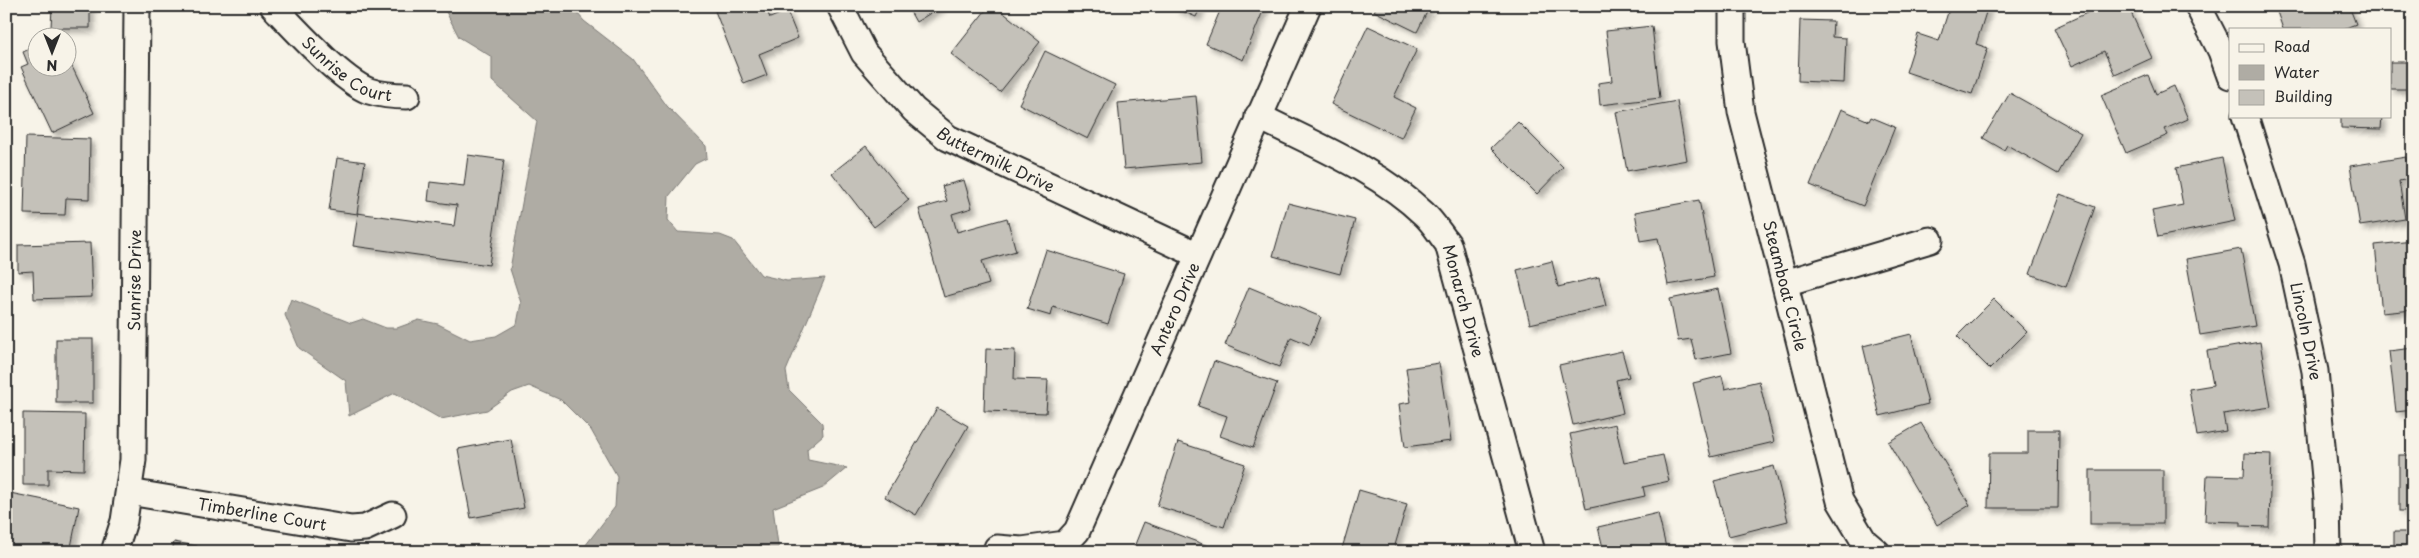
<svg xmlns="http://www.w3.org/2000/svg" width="2419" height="558" font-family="'Playpen Sans',sans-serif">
<defs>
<filter id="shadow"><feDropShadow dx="4.5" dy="4.5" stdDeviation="2.5" flood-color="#0004"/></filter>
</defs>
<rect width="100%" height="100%" fill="#f7f3e8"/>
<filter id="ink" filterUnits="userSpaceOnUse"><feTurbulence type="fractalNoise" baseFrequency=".02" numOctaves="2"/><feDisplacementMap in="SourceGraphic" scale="10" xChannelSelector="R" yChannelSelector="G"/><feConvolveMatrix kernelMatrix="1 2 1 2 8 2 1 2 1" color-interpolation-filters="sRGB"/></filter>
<g filter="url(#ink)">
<!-- water -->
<polygon fill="#afaca4" stroke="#7a7874" points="443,6 571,6 584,21 633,59 667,106 706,146 707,158 695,164 669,196 668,220 678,232 720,235 733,240 761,275 787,281 825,278 786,371 789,390 822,423 823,435 807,449 808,460 847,468 823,488 773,508 779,552 583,552 582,550 615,507 617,476 591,430 561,400 529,386 512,392 487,410 441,419 395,393 349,416 346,381 299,348 285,315 291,299 351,323 363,319 386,328 397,328 419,320 438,324 470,340 496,336 517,324 521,303 510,269 537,121 492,81 492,57 459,37"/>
<!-- building -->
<g fill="#c4c1b9" stroke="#2b2b2b" filter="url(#shadow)">
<polygon points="52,6 90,6 90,28 51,28"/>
<polygon points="713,6 765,6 770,18 787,11 798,38 759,54 767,75 744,84"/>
<polygon points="907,6 942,6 916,22"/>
<polygon points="989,6 995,6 1040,42 1000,92 951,54"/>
<polygon points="1175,6 1201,6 1196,17 1175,8"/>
<polygon points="1222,6 1265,6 1243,60 1206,44"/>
<polygon points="1377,6 1430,6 1417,32 1374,11"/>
<polygon points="1950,6 1988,6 1976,44 1988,48 1972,94 1906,72 1918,34 1939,41"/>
<polygon points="2102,6 2128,6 2152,58 2115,75 2104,51 2072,66 2054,28"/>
<polygon points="2275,6 2349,6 2356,24 2343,29 2283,29"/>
<polygon points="1800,20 1833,21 1832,37 1846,38 1844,83 1798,81"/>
<polygon points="1368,26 1417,49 1394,97 1416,108 1401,138 1331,104"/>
<polygon points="1652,26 1660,98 1600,105 1598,83 1612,81 1606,31"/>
<polygon points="38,45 38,68 68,68 68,58 94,113 52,133 21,67 28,64 23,52"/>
<polygon points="1045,51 1115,85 1088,139 1019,104"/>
<rect x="2390" y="62" width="18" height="27"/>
<polygon points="2148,75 2156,94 2174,86 2188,119 2165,129 2168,135 2126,153 2101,95"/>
<polygon points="2010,93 2081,133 2058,174 2007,145 2004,150 1983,138"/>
<polygon points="1196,96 1202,162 1124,169 1118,103"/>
<polygon points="1677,101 1687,160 1627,171 1616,112"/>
<polygon points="1841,109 1869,121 1871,117 1895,127 1863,206 1810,185"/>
<polygon points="2341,116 2382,116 2381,129 2341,128"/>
<polygon points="1518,122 1563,167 1537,194 1491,148"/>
<polygon points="26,137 90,139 89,199 66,198 65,215 24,214"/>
<polygon points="866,146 909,200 874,227 832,173"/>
<polygon points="468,155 504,160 489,265 353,246 358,214 329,210 337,158 365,162 357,213 454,226 457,205 428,201 430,182 464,186"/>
<polygon points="2406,157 2409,179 2399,181 2405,219 2360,226 2350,166"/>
<polygon points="2222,158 2235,221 2158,237 2152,211 2183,205 2176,168"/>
<polygon points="964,180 972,208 952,214 957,232 1007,218 1016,251 982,261 989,284 944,297 919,209 947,201 942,186"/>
<polygon points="2060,194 2095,207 2066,287 2030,274"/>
<polygon points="1699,200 1714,277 1668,285 1658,238 1640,241 1635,212"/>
<polygon points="1288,203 1355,220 1340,274 1273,256"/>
<polygon points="2413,241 2413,310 2382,313 2375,245"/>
<polygon points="90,243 92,297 34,299 33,271 18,272 18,245"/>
<polygon points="2241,249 2255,326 2200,335 2186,259"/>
<polygon points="1046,250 1124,274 1108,324 1053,307 1051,316 1027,309"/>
<polygon points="1552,261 1558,287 1599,277 1606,306 1530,324 1517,270"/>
<polygon points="1249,287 1321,317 1310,345 1291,337 1279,367 1225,345"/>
<polygon points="1718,289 1731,353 1696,360 1691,339 1678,341 1670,299"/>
<polygon points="1994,299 2027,332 1990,369 1957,336"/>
<polygon points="1911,334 1928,404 1880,416 1863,346"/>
<rect x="56" y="339" width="37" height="64"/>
<polygon points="2260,342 2271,407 2223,414 2226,431 2197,436 2189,389 2213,385 2207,351"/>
<polygon points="2413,348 2413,410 2396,412 2389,351"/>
<polygon points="986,349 1015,350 1014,379 1048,380 1046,413 984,411"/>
<polygon points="1622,351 1629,377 1616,380 1623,413 1573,425 1559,365"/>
<polygon points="1214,361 1277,383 1253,448 1220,436 1227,416 1198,406"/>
<polygon points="1439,363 1451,441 1405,447 1399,404 1411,402 1406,368"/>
<polygon points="1722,376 1725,389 1759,381 1774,442 1711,457 1693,383"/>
<polygon points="937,408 968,426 916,515 885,497"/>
<polygon points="23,413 85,414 84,470 48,469 48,485 23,485"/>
<polygon points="1921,423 1970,505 1937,525 1888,442"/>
<polygon points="1615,424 1624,463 1663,455 1669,481 1643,487 1645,496 1586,509 1570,434"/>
<polygon points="2028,430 2059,430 2058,508 1988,508 1989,453 2028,453"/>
<polygon points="511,439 524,508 471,518 458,449"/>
<polygon points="1178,442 1245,464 1224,527 1157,506"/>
<polygon points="2245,453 2271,454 2269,527 2241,526 2241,522 2205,521 2207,475 2244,476"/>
<rect x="2399" y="455" width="14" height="56"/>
<polygon points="1774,466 1788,521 1729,536 1714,481"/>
<rect x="2090" y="470" width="73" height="54"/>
<polygon points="1359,490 1407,504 1393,552 1341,552"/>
<polygon points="10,493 79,507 70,552 6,552 11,527 6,526"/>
<polygon points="1658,513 1667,552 1604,552 1598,527"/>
<polygon points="1144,522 1208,546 1206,552 1132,552"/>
<rect x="2394" y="532" width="19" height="20"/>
<polygon points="174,542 197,546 196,552 172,552"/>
<polygon points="857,549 905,551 905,552 856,552"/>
</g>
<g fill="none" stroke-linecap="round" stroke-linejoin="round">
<defs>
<g id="minor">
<path id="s1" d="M273,6C295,29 341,80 369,91C382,95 394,96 407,96"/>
<path id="s2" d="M840,6L864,53L914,110L948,138L1198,255"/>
<path id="s3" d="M1732,6V41L1741,112L1840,501L1864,541L1877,552"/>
<polyline points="2198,6 2221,51 2230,76"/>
<path id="s4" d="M1258,116C1315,145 1378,170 1424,214C1433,222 1440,234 1448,244L1532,552"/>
<path id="s5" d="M2245,116L2292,264L2315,371L2327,499L2328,552"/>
<polyline points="1785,283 1930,240"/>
<path id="s6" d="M129,492L351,529L365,528L393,515"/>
<path id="s7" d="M997,548L1022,550L1065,544L1077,531L1308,6"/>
<path id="s8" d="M114,552L124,521L133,460L137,6"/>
</g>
</defs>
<!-- minor casing -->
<use href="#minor" stroke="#2b2b2b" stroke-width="29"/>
<!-- minor -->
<use href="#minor" stroke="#f7f3e8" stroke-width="25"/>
</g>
</g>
<g text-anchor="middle" stroke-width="5" stroke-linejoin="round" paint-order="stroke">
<!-- street labels -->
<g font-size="16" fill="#2b2b2b" stroke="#f7f3e8">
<text dy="6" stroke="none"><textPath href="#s1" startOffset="99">Sunrise Court</textPath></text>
<text dy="6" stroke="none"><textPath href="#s2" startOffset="225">Buttermilk Drive</textPath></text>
<text dy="6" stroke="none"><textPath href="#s8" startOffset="274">Sunrise Drive</textPath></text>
<text dy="6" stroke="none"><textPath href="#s3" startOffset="286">Steamboat Circle</textPath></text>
<text dy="6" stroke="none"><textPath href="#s4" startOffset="291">Monarch Drive</textPath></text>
<text dy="6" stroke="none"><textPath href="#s7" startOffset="329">Antero Drive</textPath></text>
<text dy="6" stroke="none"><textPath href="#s5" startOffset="224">Lincoln Drive</textPath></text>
<text dy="6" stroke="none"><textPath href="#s6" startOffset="135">Timberline Court</textPath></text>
</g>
</g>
<!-- margin -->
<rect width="2419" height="558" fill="none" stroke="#f7f3e8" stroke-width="25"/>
<rect x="12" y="12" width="2394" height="533" fill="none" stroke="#2b2b2b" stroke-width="2" filter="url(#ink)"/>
<!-- legend -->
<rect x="2229" y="28" width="162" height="90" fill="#f7f3e8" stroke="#a5a39c"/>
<rect x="2239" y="44" width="25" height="8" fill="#f7f3e8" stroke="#a5a39c"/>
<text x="2274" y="52" font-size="15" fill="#2b2b2b">Road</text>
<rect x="2239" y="65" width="25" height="15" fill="#afaca4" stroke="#a5a39c"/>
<text x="2274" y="78" font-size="15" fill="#2b2b2b">Water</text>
<rect x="2239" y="90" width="25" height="15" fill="#c4c1b9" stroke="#a5a39c"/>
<text x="2274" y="102" font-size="15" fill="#2b2b2b">Building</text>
<!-- north arrow -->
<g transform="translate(52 52) rotate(180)"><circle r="24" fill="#f7f3e8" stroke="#a5a39c"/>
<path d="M0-4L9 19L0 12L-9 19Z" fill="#2b2b2b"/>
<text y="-8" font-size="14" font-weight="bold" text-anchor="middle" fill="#2b2b2b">N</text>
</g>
</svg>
